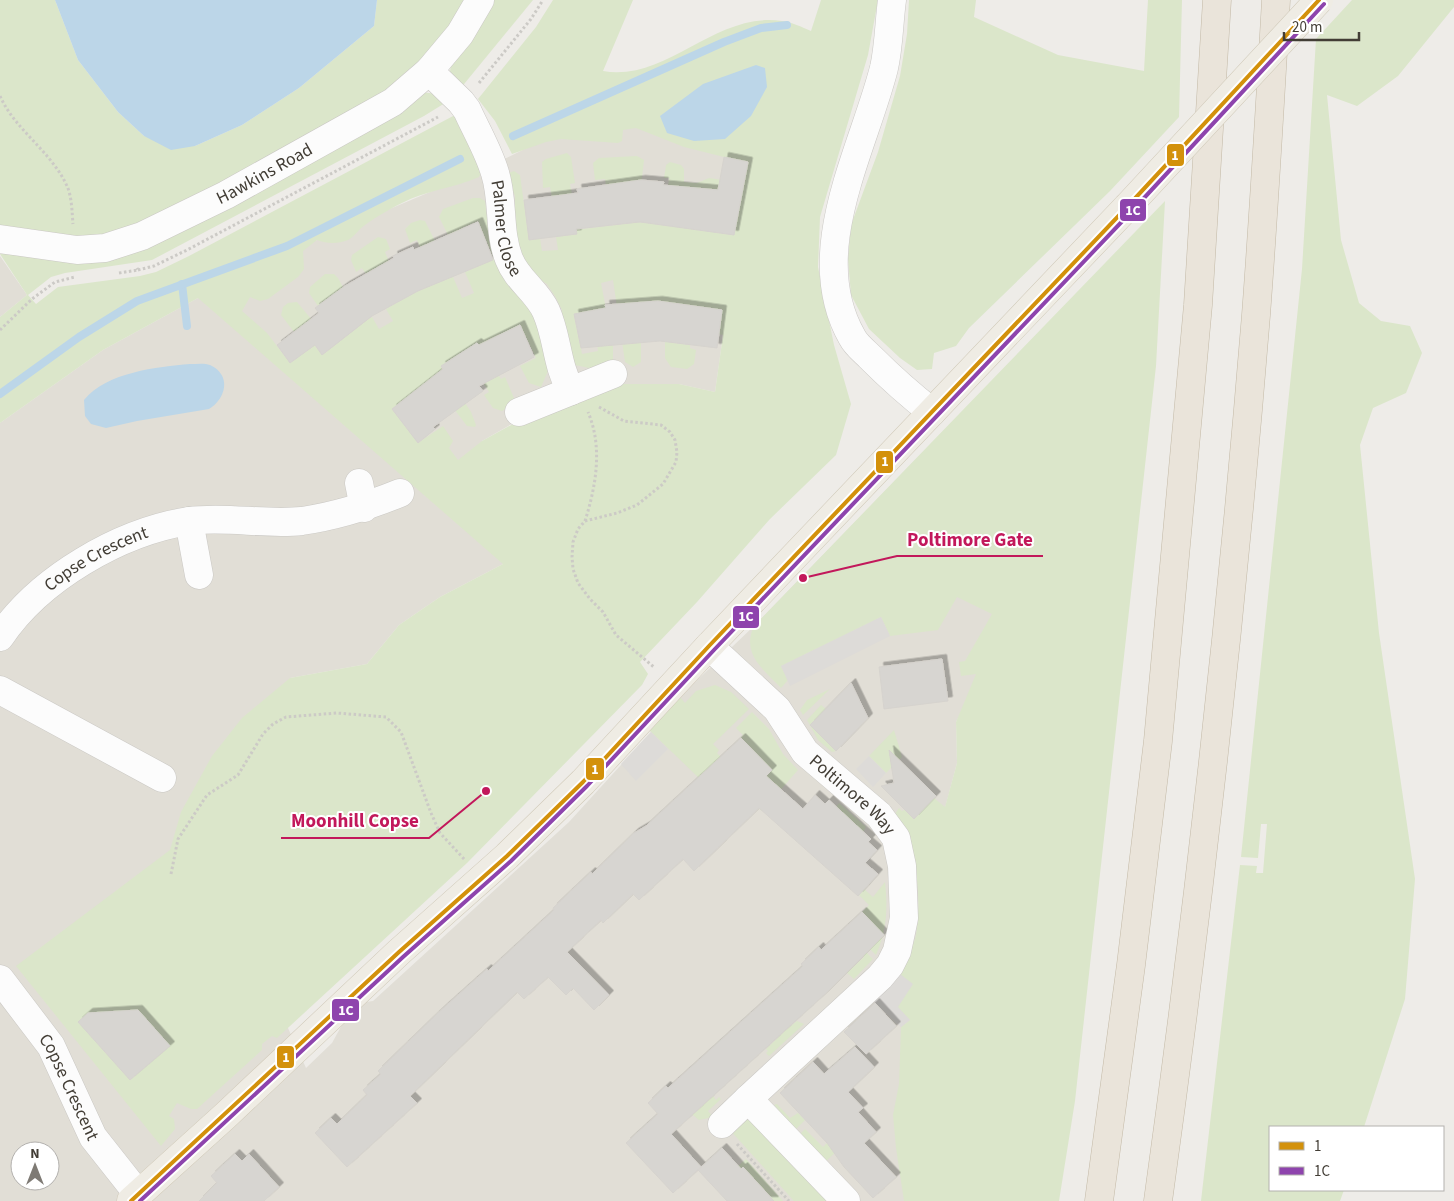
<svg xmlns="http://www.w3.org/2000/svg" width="1454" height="1201" font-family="'Source Sans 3',sans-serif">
<defs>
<filter id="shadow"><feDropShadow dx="4.5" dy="-4.5" stdDeviation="0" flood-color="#0004"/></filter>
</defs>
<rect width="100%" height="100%" fill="#eeece8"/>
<!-- residential -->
<g fill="#e1ded6" fill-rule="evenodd">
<path d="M735,45L738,229L715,392L679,384H613L522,418L482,441L503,564L440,597L399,625L367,664L290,678L288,1028L306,1068L332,1043L343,1023L366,1002L373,1001L569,822L651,732L647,728L754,626L1145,223L1103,429L956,722L957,763L945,808L916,1201H0V423L103,350L198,298L321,238L482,170ZM20,1151H50V1181H20Z"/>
<polygon points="0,256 27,295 0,317"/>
</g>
<!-- green -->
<g fill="#dbe6ca" fill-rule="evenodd">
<polygon points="0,0 55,0 78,60 118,112 144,136 195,146 242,125 299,88 374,26 377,0 469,0 450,30 388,96 170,214 109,236 75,237 0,226"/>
<polygon points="486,0 533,0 460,89 450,72 451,64"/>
<path d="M553,0H633L603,71C668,82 715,11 782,21C791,22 802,27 811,31L821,0H878L868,55L820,217L818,267L834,345L851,404L836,455L770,519L697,602L640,662L648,674L642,685L467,863L277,1038L272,1036L262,1044V1050L197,1109H191L177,1103L169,1116L174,1119L175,1129L161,1146L16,966L170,850L181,812L212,756L242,718L290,678L367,664L399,625L440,597L503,564L198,298L103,350L0,423V317L27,295L0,254L12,252L95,261L422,93C433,92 438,95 445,103L424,116L152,260L65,273L51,277L28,295L36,304L58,287L140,276L156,272L189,256L455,115L482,170L479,177C454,188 427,190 402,203C390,209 376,217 365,225C359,229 354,237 348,240C338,244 327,244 317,240L303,251L304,269L298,277L268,299L260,301L250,297L242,311L267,333L290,363L308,350L281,315L283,307L288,303L297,302L312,320L302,328L322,355L358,327L334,294L318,306L309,293L310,287L325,274H334L338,278L362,322L372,317L379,329L393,321L386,309L403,299L383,264L366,274L362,268L356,272L351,260L352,255L378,237L386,239L390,249L385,252L390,264L453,277L462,298L474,293L465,272L494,259L478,221L462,228L464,235L451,241L439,217L443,209L473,198H480L485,201L488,226L519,292L536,319L548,371L541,387L529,383L520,366L536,358L520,325L500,365L477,343L441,367L471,412L476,425L475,427L467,426L431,379L392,409L418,443L443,426L453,441L449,448L458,460L482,441L522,419L613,384H679L715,392L723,335L719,334L722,310L674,303L668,342L690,345V348L696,350L694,364L687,369L671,367L665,358V338H662L659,301L623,304L641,343V362L633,367L625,362L613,280L601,283L606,309L574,315L582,354L598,351L597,344L613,341V364L589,368L575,365L561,330L562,310L555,296L547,284L525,270L515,246V196L506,174L514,171L520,175L529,240L540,238L542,251L558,250L556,237L577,234L573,204L579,203L582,229L631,223L626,184L606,186L605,179L595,180L593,163L599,158L637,156L644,160L637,222L682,226L668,186L669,178H664L666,165L670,162L681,165L684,169V182L697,183L709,178L743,183L724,157L684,147L636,128L623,130L622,141L618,143L561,139L546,142L512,154L495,121L478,99L536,27ZM741,198L734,235L689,228Z"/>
<polygon points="909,0 976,0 974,17 1058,55 1144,71 1148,0 1182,0 1179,117 1110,191 969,328 956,346 934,353 932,369 917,370 900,358 869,329 851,295 848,259 851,225 878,152 900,76 907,34"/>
<polygon points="1352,0 1454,0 1454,7 1398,76 1357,106 1327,95 1341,240 1359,303 1381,321 1410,326 1422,353 1406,393 1373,408 1360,445 1379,633 1415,879 1405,999 1364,1127 1270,1127 1270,1190 1344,1190 1340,1201 1201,1201 1240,865 1257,866 1256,873 1263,873 1267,824 1261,824 1258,858 1241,857 1302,269 1316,39"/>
<polygon points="567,153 571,157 575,183 570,184 572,194 552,197 550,187 543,188 542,162 546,159"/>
<path d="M1165,201L1156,366L1075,1101L1059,1201H904L896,1148L893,1115L899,1084L901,1027L910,1020L897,1007C898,997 896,982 900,973C905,960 913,949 916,935C922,899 917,842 895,814L899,808L902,811L934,798L945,807L957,763L956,722L976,674L961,676L959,662L965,661L992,614L957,597L938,630L890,636L881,617L781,666L788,680L781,688C763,669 741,654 754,626Z"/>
<polygon points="420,220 425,221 435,241 420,247 417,240 410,243 405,229 411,223"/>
<polygon points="498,375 501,379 505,377 516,403 502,411 493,408 484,395 489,392 484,384"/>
<polygon points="715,685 731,692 749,709 713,744 719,750 717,753 721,757 699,778 647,728 679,696 685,703 696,691"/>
<polygon points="830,689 803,715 800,710 807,700"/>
<polygon points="821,705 826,709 810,725 836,751 832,752 818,740 807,720"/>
<polygon points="752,712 769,729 783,754 798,770 762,811 738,793 754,787 772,770 741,738 743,735 736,728"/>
<polygon points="894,730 902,757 886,773 869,756"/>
<polygon points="839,803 866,827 863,832 836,807"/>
<path d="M885,882C888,908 887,930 876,955L869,948L883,935L862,912L869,905L859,895L864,889L873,897Z"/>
<polygon points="866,952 873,959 854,979 847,973 864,957 863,954"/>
<polygon points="797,1021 804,1024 769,1056 766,1053 768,1051 766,1049 784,1032 778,1025 780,1023 786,1030"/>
<polygon points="713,1096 716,1100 719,1097 721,1099 708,1111 713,1117 699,1120 687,1110 690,1107 695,1113"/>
<polygon points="777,1104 790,1118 798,1113 805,1120 796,1129 774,1105"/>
<polygon points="742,1120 750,1120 833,1201 794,1201 729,1129"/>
<polygon points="805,1129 823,1147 827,1143 838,1150 826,1161 800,1134"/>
<polygon points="746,1159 783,1201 774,1201 743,1167 741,1169 738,1166"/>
</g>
<!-- parking -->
<g fill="#dddbd8">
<polygon points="881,617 890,636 790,686 781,666"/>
<polygon points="651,732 668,749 636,781 621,764"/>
<polygon points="869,756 886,773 873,787 856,769"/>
<polygon points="900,974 913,984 898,1007 910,1020 901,1027 873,1001 887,989"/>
</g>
<!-- water -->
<g fill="#bcd6e8">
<polygon points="55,0 377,0 374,26 299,88 242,125 195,146 171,150 144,136 118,112 78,60"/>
<polygon points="756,65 765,68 767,87 751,116 725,139 694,141 667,133 660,116 703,84"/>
<path d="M190,364C197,364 205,363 210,365C232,375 226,399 209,409L137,421L106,428L91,424L85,416L84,400C107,372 157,367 190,364Z"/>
</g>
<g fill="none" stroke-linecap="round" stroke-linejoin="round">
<!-- stream -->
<g stroke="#bcd6e8" stroke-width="8">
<polyline points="513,136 724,42 761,28 787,25"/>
<polyline points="182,284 187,326"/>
<polyline points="0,394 79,337 137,301 287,246 460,159"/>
</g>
</g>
<!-- building -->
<g fill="#d7d5d1" stroke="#d6d3ce" filter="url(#shadow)">
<polygon points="724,157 748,162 734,235 640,222 576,229 577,234 529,240 524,200 578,193 577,189 641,180 664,182 663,185 718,190"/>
<polygon points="478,222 493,260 418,291 372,316 322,355 315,345 290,363 277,345 319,313 315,308 345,286 394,258 393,256 413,247 414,250"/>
<polygon points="658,301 722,310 717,348 660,341 581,348 574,314 606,308 605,305"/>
<polygon points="520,325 534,357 479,386 483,391 433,427 435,429 418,443 392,409 443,369 441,366 477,343 479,345"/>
<polygon points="942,659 948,701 884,709 879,667"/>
<polygon points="851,683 868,718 836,751 810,725"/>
<polygon points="741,738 772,770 766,776 803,809 815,795 825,804 829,800 871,839 868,842 877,850 865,863 878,874 858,896 759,808 694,871 683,859 639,900 633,894 603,923 601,920 567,952 609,995 594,1010 573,988 566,995 548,977 524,999 517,992 410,1096 417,1103 347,1167 315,1133 331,1118 337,1124 367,1095 363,1090 381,1074 378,1071 439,1012 487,969 488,971 554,910 553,908 591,872 592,874 634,833 646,826"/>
<polygon points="889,750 936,796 914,819 881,786 894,783"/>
<polygon points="862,912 884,935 825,994 671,1134 701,1167 673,1193 626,1143 658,1114 648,1103 666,1086 668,1088 803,966 801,964 819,947 821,950"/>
<polygon points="875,1003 896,1026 866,1054 844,1032"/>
<polygon points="138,1010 170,1046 130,1080 78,1022 88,1013"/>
<polygon points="855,1047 874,1067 848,1092 863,1108 858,1112 876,1132 864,1143 896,1177 873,1198 844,1167 827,1143 780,1093 813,1062 824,1074"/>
<polygon points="722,1148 741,1169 743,1167 774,1201 727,1201 698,1170"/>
<polygon points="235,1154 242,1161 249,1154 279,1187 264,1201 199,1201 217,1183 211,1176"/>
</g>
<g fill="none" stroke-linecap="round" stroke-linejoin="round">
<defs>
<g id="minor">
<path d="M892,0C889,22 889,46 884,68C863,151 804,253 852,337C856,345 864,351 870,357C890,377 910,395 932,412"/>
<path id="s1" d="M429,71L461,102L467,110C476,130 489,152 495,173C504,201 498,231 509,259C517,280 537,291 546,311C558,338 556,364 571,391"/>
<path id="s2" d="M0,239L77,250L105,248L142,236L226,195L393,102L429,71L460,34L480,0"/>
<polyline points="519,412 613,374"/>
<polyline points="359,483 364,508"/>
<polyline points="189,521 199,575"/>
<path id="s3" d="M0,637C39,579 119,532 189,521C226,516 265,525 302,521C336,516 368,506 400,493"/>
<path id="s4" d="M709,646L777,709L805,752L879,815L896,838L902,866L904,918L897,951L890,965L880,977L748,1099L846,1201"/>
<polyline points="0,690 162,778"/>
<path id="s5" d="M0,979L51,1046L93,1137L138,1194"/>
<polyline points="722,1124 748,1099"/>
</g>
<polyline id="major" points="131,1201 225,1116 399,952 507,856 583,782 709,646 1127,207"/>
<g id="highway">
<polyline points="1099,1201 1131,965 1158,741 1198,305 1217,0"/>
<path d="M1158,1201C1199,906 1232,611 1256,315C1264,210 1270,105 1276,0"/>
</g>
</defs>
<!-- minor casing -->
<use href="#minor" stroke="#cac8c4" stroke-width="29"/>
<!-- major casing -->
<use href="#major" stroke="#cfc8b7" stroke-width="29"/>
<!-- highway casing -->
<use href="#highway" stroke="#c3b9a6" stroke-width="29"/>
<!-- path -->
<g stroke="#cccac6" stroke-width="3" stroke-dasharray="2.5 2.5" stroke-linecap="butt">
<polyline points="479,83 531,19 543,0"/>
<path d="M0,96C15,130 51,151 67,186C72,197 72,213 73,224"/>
<polyline points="138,270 154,266 187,250 438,117"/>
<polyline points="119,273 138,270 137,268"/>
<polyline points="0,330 32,299 55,282 75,277"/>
<polyline points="599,407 624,421 661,425 670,432 675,440 677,452 676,462 663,484 637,505 617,513 585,521 578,529 573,542 572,557 573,569 578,583 590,599 603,612 616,635 655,668"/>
<path d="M585,521C596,486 603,447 588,412"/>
<polyline points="171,874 178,839 207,795 238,775 263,734 273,724 286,717 337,713 386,717 401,732 431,813 440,833 465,860"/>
<polyline points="737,1144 789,1201"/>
</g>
<!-- minor -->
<use href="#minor" stroke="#fcfcfc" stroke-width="28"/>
<!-- major -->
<use href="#major" stroke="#efece4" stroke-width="28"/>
<!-- highway -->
<use href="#highway" stroke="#eae4da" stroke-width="28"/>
<defs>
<polyline id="major-bridge" points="1127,207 1319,0"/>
</defs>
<!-- major-bridge casing -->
<use href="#major-bridge" stroke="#cfc8b7" stroke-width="29" stroke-linecap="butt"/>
<!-- major-bridge -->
<use href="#major-bridge" stroke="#efece4" stroke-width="28"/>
<defs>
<polyline id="bus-1" points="131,1201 399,952 507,856 583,782 709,646 1127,207 1319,0"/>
<polyline id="bus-2" points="140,1201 403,957 511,861 587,786 714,650 1132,211 1324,4"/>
</defs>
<!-- bus-1 casing -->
<use href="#bus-1" stroke="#fff" stroke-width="8"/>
<!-- bus-2 casing -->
<use href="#bus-2" stroke="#fff" stroke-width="8"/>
<!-- bus-1 -->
<use href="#bus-1" stroke="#d3910b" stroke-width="4"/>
<!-- bus-2 -->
<use href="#bus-2" stroke="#8e44ad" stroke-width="4"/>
</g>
<g text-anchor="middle" stroke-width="4" stroke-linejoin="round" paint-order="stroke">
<!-- street labels -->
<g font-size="18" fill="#423d35" stroke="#fff">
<text dy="6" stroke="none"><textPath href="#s2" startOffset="282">Hawkins Road</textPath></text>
<text dy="6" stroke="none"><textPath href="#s1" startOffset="180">Palmer Close</textPath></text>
<text dy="6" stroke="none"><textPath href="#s3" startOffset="126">Copse Crescent</textPath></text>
<text dy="6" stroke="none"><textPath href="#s4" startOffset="208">Poltimore Way</textPath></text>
<text dy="6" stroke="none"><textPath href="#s5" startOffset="129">Copse Crescent</textPath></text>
</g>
</g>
<!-- callouts -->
<path fill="none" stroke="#c2185b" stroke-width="2" d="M803 578L897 556H1043M486 791L429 838H281"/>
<g fill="#c2185b" stroke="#fff" stroke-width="2">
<circle cx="803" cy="578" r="5"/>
<circle cx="486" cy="791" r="5"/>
</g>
<g font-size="19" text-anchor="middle" font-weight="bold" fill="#c2185b" stroke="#fff" stroke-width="4" stroke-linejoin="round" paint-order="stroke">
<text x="970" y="546">Poltimore Gate</text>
<text x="355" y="827">Moonhill Copse</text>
</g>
<g stroke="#fff" stroke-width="2">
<rect x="1166" y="143" width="19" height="24" rx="5" fill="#d3910b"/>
<rect x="1119" y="198" width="28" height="24" rx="5" fill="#8e44ad"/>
<rect x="875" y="450" width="19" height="24" rx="5" fill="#d3910b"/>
<rect x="732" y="605" width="28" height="24" rx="5" fill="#8e44ad"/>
<rect x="585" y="757" width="20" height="24" rx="5" fill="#d3910b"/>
<rect x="331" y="998" width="29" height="24" rx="5" fill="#8e44ad"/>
<rect x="276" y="1045" width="19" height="24" rx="5" fill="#d3910b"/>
</g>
<g font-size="14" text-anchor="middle" font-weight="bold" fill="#fff">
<text x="1175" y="160">1</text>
<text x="1133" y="215">1C</text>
<text x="885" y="466">1</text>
<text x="746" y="621">1C</text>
<text x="595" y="774">1</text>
<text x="346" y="1015">1C</text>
<text x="286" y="1062">1</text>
</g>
<!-- legend -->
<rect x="1269" y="1126" width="175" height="65" fill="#ffffff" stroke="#b3b1ae"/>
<rect x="1279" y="1142" width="25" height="8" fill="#d3910b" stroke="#b3b1ae"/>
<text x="1314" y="1151" font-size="15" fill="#423d35">1</text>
<rect x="1279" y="1167" width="25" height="8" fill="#8e44ad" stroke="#b3b1ae"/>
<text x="1314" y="1176" font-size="15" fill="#423d35">1C</text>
<!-- north arrow -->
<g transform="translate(35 1166)"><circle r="24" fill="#ffffff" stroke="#b3b1ae"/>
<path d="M0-4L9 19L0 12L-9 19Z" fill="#7e7a74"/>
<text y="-8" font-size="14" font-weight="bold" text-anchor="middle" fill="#423d35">N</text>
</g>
<!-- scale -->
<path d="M1284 32v8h75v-8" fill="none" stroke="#423d35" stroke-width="2.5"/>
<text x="1292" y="32" font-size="15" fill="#423d35" stroke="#ffffff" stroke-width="4" paint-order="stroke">20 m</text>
</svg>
